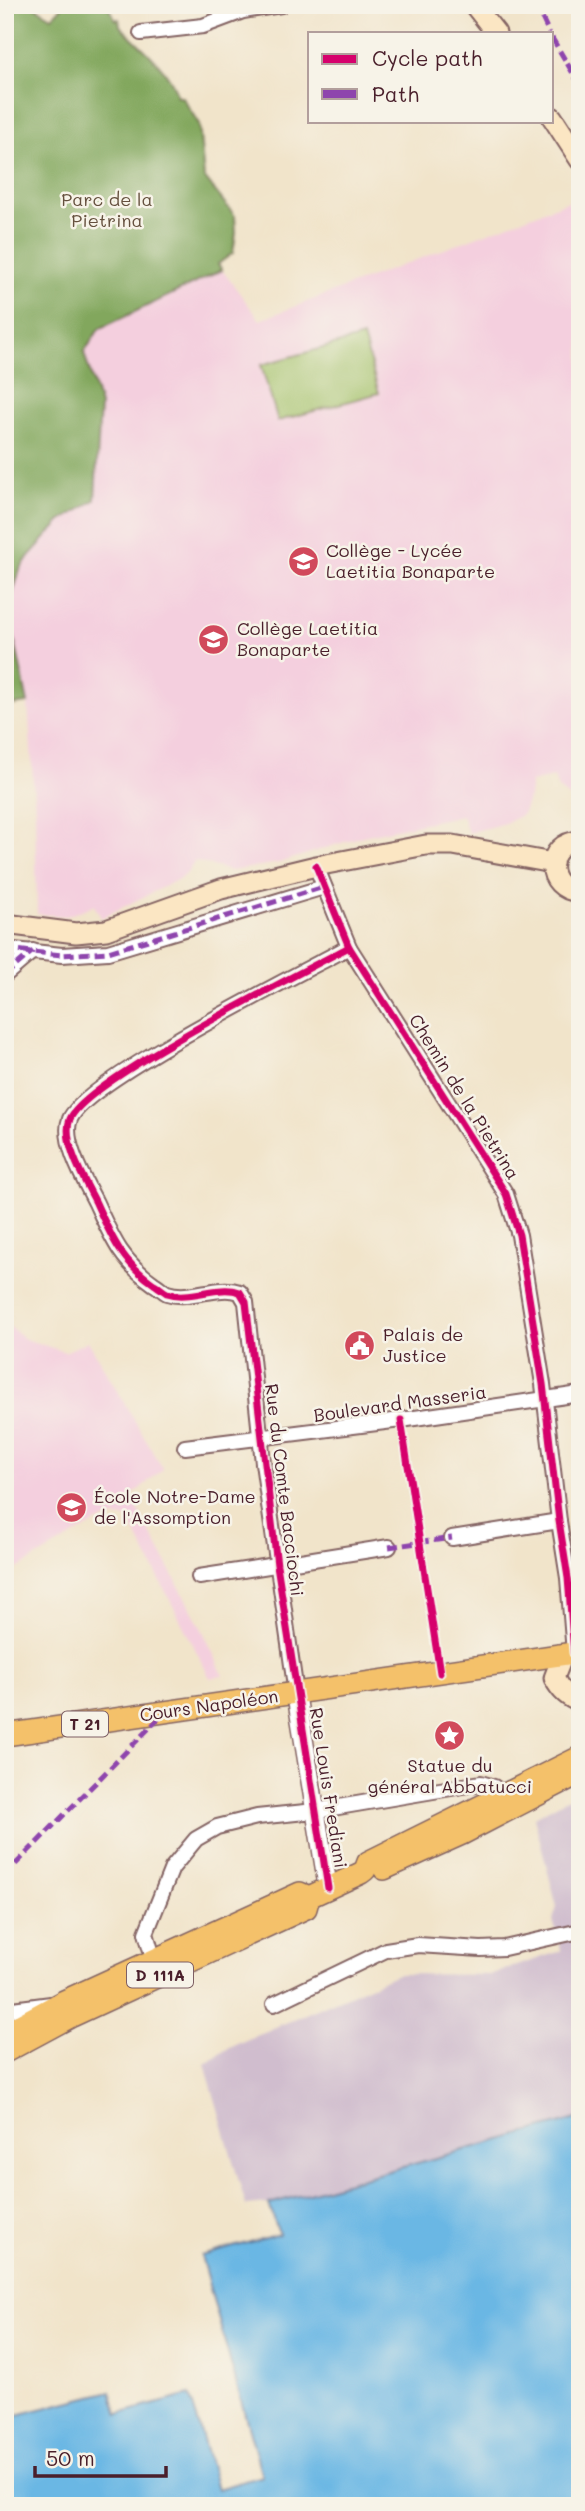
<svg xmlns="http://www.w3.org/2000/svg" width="585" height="2511" font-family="Mali,sans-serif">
<rect width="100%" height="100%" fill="#f7f3e8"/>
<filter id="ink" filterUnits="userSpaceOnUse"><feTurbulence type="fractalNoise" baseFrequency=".0143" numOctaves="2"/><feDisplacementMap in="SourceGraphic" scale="14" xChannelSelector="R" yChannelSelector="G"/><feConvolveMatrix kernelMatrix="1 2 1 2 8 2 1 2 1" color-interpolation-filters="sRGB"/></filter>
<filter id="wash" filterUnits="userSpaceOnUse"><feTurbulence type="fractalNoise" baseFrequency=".00686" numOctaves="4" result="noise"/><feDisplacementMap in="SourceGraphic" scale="28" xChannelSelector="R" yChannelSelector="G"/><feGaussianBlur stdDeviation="1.57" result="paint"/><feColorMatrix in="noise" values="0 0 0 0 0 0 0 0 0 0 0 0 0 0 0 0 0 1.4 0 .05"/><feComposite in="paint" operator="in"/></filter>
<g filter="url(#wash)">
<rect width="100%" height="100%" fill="#f1e4ca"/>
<!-- built -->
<g fill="#f4cfde">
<polygon points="580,197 580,800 573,800 558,789 554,777 531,782 529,796 522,815 505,823 468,833 462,815 363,836 279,863 231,871 195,861 187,873 179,879 101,918 94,905 67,916 37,914 35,812 28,703 8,609 20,570 29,556 60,522 95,500 100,405 84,353 99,329 222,270 260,320"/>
<polygon points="5,1323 25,1339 65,1352 88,1341 163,1469 131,1496 203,1631 223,1675 210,1678 128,1518 114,1517 95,1523 5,1576"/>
</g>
<!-- industrial -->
<polygon fill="#d0bdce" points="580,1792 580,2118 269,2204 246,2206 205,2064 230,2047 397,1974 489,1975 561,1951 553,1920 557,1907 534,1817"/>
<!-- green -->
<polygon fill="#a3c169" stroke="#76704a" stroke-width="2" points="363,337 379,393 278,421 261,365"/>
<!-- forest -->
<path fill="#82a75d" stroke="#666344" stroke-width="2" d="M5,5H32L52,17L64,5H107L116,20L119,19L120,26C137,43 174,73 177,97H182L199,124L204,177L235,216L236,233L233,253L218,264L222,270L99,329L84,353L100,405L95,500L60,522L29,556L20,570L8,609L28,703L5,706Z"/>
<!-- water -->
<polygon fill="#6bb7e4" stroke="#5a6b88" stroke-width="2" points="580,2118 580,2506 5,2506 5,2418 111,2391 118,2414 190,2395 217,2489 262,2476 201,2256 279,2234 269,2204"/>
</g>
<g filter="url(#ink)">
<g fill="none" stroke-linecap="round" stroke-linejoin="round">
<defs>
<g id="minor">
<polyline points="141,33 203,26 243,11 281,5"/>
<polyline points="316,866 349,947 506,1194 519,1235 543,1384 559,1521 568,1578 574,1653"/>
<polyline points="5,949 62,955 108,952 324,887"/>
<polyline points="5,975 33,951"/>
<polyline points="185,1447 401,1420 580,1394"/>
<polyline points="452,1538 559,1521"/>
<polyline points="199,1577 389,1547"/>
<path d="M296,1693L263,1463L246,1302L240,1292C217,1284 191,1301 167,1293C163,1291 158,1286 154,1284C121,1261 112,1238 96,1203C86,1183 61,1141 70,1119C86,1080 301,973 349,947"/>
<polyline points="156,1968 146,1933 172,1868 196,1839 217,1827 257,1817 315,1811 481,1783 494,1787 503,1794"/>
<polyline points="274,2004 386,1950 418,1945 481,1949 504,1948 580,1931"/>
<polyline points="5,2010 51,2004"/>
</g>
<polyline id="tertiary" points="296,1693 328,1888"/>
<g id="secondary">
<polyline points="474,5 496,33"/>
<polyline points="552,117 580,160"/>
<path d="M580,841C544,842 543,890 580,892"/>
<polyline points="5,924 76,933 106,930 221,889 316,866 426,845 453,845 553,863"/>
<path d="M563,1655L554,1678C559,1688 568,1698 580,1702"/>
</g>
<g id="primary">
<polyline points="5,1735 580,1652"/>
<polyline points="384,1869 462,1834 580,1773"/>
<polyline points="5,2033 62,2002 300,1893 309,1897 361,1873 365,1870 368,1862 580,1757"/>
<polyline points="5,2052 72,2016 306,1908 309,1897"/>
</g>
</defs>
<!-- minor casing -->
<use href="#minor" stroke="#846463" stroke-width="18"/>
<!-- tertiary casing -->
<use href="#tertiary" stroke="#846463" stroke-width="21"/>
<!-- secondary casing -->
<use href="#secondary" stroke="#846463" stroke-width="23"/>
<!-- primary casing -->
<use href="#primary" stroke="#846463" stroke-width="24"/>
<!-- minor -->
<use href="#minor" stroke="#fff" stroke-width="14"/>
<!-- tertiary -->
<use href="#tertiary" stroke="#fff" stroke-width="18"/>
<!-- secondary -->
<use href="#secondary" stroke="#fbe6c3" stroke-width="19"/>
<!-- primary -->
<use href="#primary" stroke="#f4c16a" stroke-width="21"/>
<!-- quiet -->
<g stroke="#8e44ad" stroke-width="5" stroke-dasharray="10 5" stroke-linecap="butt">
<polyline points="536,5 549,33"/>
<polyline points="552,38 580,85"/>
<polyline points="5,949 62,955 108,952 324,887"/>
<polyline points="5,975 33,951"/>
<polyline points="389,1547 452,1538"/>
<polyline points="5,1875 165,1712"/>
</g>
<defs>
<g id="cycleway">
<polyline points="316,866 349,947 506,1194 519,1235 543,1384 559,1521 568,1578 574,1653"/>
<polyline points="401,1420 440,1673"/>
<path d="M328,1888L277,1565L246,1302L240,1292C217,1284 191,1301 167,1293C163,1291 158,1286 154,1284C121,1261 112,1238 96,1203C86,1183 61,1141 70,1119C86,1080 301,973 349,947"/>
</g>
</defs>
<!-- cycleway casing -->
<use href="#cycleway" stroke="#f7f3e8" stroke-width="11"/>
<!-- cycleway -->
<use href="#cycleway" stroke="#d6006c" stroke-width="7"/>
</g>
</g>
<!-- icons -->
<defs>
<symbol id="school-disc" viewBox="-11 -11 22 22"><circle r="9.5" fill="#d1495b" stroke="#f7f3e8"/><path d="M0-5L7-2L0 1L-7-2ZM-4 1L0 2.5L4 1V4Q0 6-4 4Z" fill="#fff"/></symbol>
<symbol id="civic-disc" viewBox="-11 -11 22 22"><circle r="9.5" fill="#d1495b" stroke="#f7f3e8"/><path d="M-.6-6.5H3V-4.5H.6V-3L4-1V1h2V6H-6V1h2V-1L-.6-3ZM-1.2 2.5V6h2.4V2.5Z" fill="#fff"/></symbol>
<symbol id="sight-disc" viewBox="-11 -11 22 22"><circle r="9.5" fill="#d1495b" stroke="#f7f3e8"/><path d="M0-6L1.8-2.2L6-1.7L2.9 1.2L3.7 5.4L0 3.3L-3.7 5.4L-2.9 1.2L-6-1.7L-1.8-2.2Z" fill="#fff"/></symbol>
</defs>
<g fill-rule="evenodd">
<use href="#school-disc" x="286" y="544" width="35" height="35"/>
<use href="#school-disc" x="196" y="622" width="35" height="35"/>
<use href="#civic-disc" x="342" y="1328" width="35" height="35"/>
<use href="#school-disc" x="54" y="1490" width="35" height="35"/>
<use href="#sight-disc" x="432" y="1718" width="35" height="35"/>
</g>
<g text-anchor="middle" stroke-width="5" stroke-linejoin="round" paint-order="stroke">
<!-- shield labels -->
<g fill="#f7f3e8" stroke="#7e5f64" stroke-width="2">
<rect x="62" y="1711.5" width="46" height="25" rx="5"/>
<rect x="127" y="1962.5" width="66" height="25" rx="5"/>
</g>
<g font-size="16" font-weight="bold" fill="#4a1f2b">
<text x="85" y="1730">T 21</text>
<text x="160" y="1981">D 111A</text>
</g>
<!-- park labels -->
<g font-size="18" fill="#65503e" stroke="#f7f3e8">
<text x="107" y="206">Parc de la<tspan x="107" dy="21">Pietrina</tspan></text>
</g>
<!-- poi labels -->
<g font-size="18" fill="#4a1f2b" stroke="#f7f3e8" text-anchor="start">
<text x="326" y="557">Collège - Lycée<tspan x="326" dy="21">Laetitia Bonaparte</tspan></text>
<text x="237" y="635">Collège Laetitia<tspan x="237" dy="21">Bonaparte</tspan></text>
<text x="383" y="1341">Palais de<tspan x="383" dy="21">Justice</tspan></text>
<text x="94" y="1503">École Notre-Dame<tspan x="94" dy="21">de l'Assomption</tspan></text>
<text x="450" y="1772" text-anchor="middle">Statue du<tspan x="450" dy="21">général Abbatucci</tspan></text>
</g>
<!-- street labels -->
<g font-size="18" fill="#4a1f2b" stroke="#f7f3e8">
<text transform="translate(464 1097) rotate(58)" y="6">Chemin de la Pietrina</text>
<text transform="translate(400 1404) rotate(-8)" y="6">Boulevard Masseria</text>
<text transform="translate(284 1490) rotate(83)" y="6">Rue du Comte Bacciochi</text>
<text transform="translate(209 1706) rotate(-8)" y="6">Cours Napoléon</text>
<text transform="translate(328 1788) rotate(81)" y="6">Rue Louis Frediani</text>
</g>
</g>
<!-- margin -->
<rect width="585" height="2511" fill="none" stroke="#f7f3e8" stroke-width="28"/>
<!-- legend -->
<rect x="308" y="32" width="245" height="91" fill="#f7f3e8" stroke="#b29e9c" stroke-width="2"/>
<rect x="322" y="54" width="35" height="10" fill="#d6006c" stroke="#b29e9c" stroke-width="2"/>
<text x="372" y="66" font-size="21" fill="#4a1f2b">Cycle path</text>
<rect x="322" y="89" width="35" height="10" fill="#8e44ad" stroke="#b29e9c" stroke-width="2"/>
<text x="372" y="102" font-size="21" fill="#4a1f2b">Path</text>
<!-- scale -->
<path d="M35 2466v10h131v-10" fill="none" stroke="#4a1f2b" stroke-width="3.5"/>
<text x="46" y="2466" font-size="21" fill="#4a1f2b" stroke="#f7f3e8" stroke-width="5" paint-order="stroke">50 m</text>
</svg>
